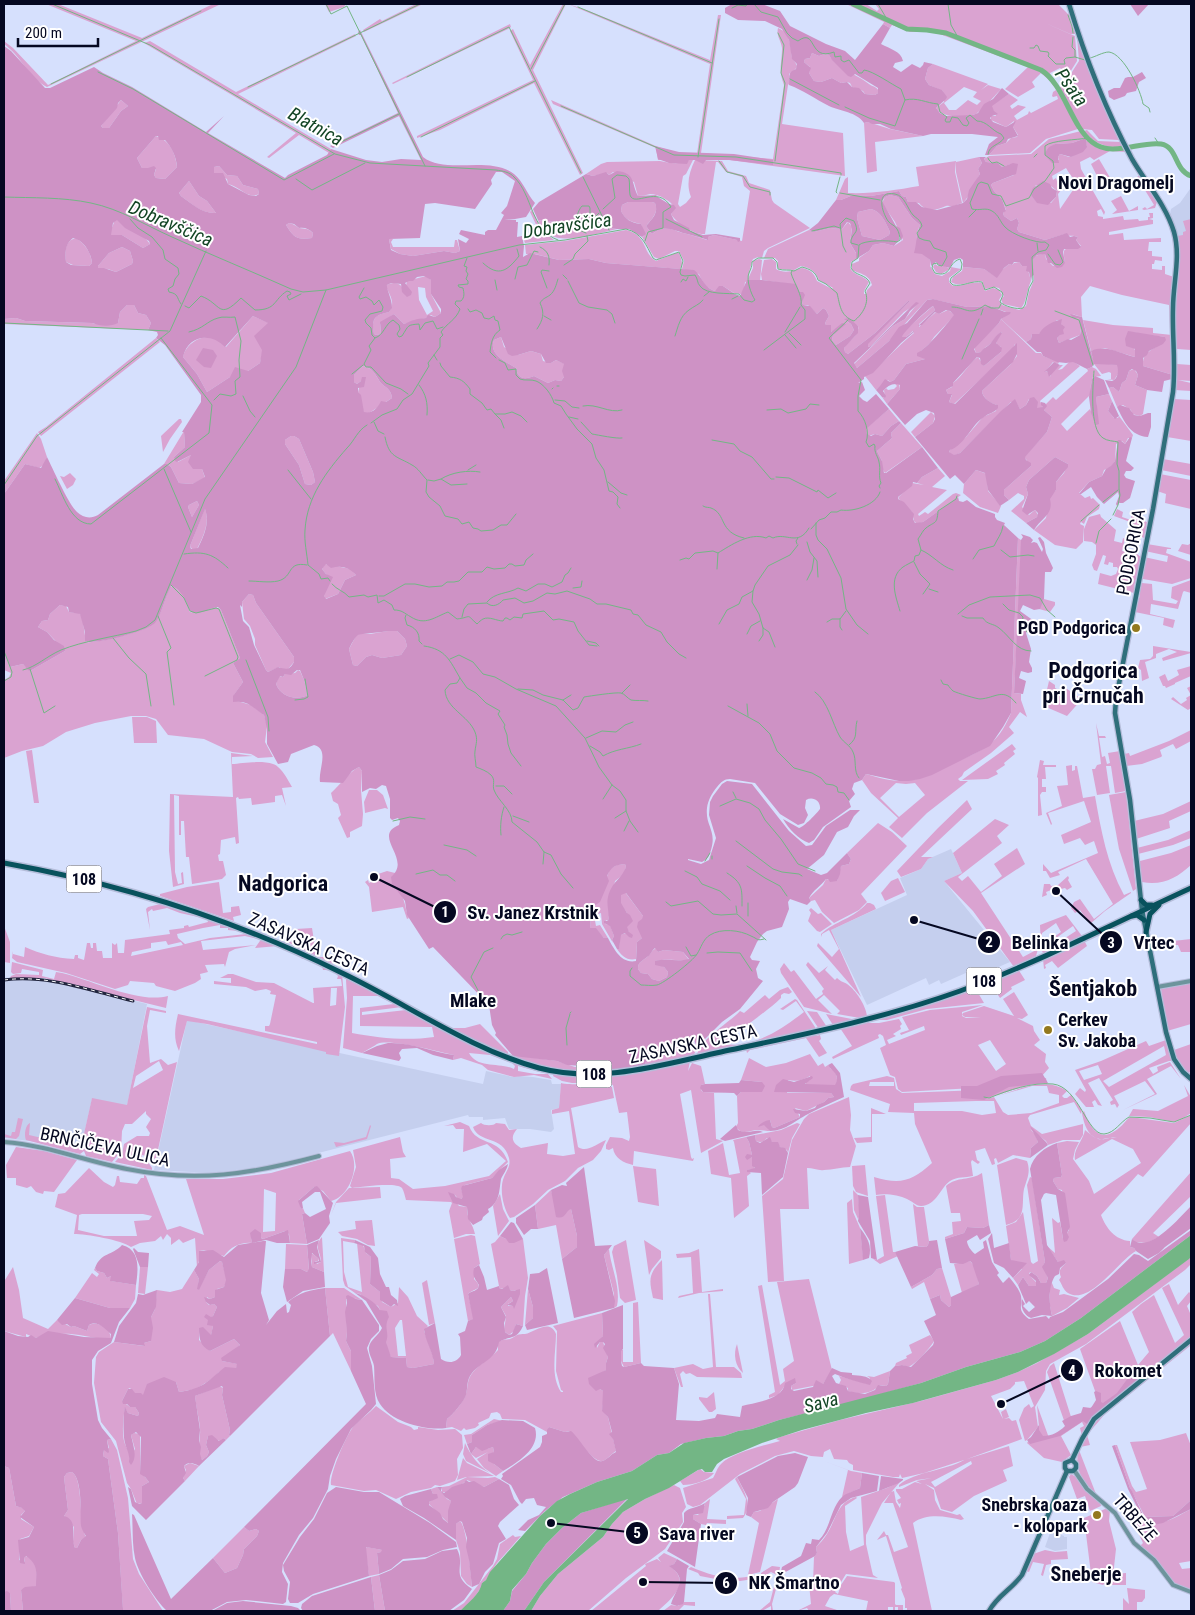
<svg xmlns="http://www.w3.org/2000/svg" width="1195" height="1615" font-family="'Roboto Condensed',sans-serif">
<rect width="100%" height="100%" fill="#d6e0fd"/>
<!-- built -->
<g fill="#c5cfee">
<polygon points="1190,189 1191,229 1189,229 1189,236 1177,236 1175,226 1170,214 1171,209 1180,203"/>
<polygon points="951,849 962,873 944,881 1010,962 980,975 977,968 941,984 939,980 929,985 926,978 867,1005 831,930 907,895 900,878 921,869 928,859"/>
<polygon points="24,976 40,977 147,1004 127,1106 92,1099 81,1147 4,1138 4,978"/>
<polygon points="187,1020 483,1084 486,1071 513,1077 519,1076 533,1077 551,1080 552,1084 561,1084 559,1108 551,1110 554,1129 551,1132 530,1129 509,1129 505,1118 483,1120 483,1117 469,1117 468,1115 267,1166 211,1173 154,1170"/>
<polygon points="1051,1530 1064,1536 1064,1537 1067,1537 1067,1549 1055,1551 1045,1547"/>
</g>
<!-- green -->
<g fill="#daa3d1" fill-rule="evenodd">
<path d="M46,4H58L142,38L213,4H221L47,87C29,78 20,55 4,44V41L13,48L48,85L136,41Z"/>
<polygon points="325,4 346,4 344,7 329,12"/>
<polygon points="416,4 423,4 364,32 363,30 380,19 382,21"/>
<polygon points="563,4 566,4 533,70 583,173 580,175 534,83 440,130 417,138 417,136 533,80 510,31 513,29 530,65"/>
<path d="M568,4L589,11L710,60L718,15H721L701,153L773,159L784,85C778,70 782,63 782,48C781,40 776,36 778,28C790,32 791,47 792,58C798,67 800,66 789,74L790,83L788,85L782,124L843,133L845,176L730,160H658L656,148L553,104L551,100L658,147L683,154H697L710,64Z"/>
<polygon points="846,4 851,4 907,30 907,27 856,4 866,4 877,11 879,9 875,4 1058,4 1068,14 1070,14 1076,34 1070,34 1043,22 1075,36 1077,61 1067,77 1061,72 1062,70 1060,68 1050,73 1051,76 1049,77 1056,89 1049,80 1041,73 1032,82 1035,87 1018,97 1005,89 1028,67 945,36 934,32 910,32 892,25 890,28 883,24 884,22 882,21"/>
<polygon points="510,24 511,27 508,29 393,84 392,83"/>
<polygon points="355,34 356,36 238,94 331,149 329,153 299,135 269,158 267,157 296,133 144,43 150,41 236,92"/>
<polygon points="1077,37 1120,139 1119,140 1099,139 1092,130 1082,129 1058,89 1065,83 1079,61"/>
<path d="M812,53L819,56L825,54L829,55C837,69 857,74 869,84C873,87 876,86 879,91L878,93L875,95L865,94L863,91L852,87L850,83L847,82L841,83L832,78L821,82L814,81L809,73L810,67L804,62L805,59L810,58Z"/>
<path d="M933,64L988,84L981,90L988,85L1001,89C998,93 979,112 976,114C966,118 941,118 936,108L944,102L943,91L929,85L925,79L928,68ZM964,87L977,92L973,97L981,101L977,105L968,100L956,110H949L944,103Z"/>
<polygon points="1056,90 1079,128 1078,129 1046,139 1030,153 989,155 997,146 1006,143 1011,138 1017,137 1018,135 1013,127 1014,121 1006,127 991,120 991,116 996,116 991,106 992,105 1009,94 1018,100 1010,106 1012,109 1018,105 1026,107 1014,116 1017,120 1028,114 1029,111 1031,113 1058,99 1057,96 1053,97 1052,96 1053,92"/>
<polygon points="121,100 128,106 121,111 109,128 103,128 101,126"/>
<polygon points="868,122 890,129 923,136 875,142 877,171 867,173 864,123"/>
<path d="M1087,130L1098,141L1121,142L1123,146C1107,150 1093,142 1084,131Z"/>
<path d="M1081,131L1086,138L1072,143L1055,144L1044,154L1051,161L1059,160L1058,157L1060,154L1069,157L1073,156L1087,146L1086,142L1087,140C1098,150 1111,150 1125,149L1126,152L1110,151L1094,160L1090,157L1080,162L1081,169L1089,183L1085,184C1074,182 1071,176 1066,168L1052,176L1053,180L1056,178L1057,181L1068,177L1079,184L1071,189L1065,185L1058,194L1060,209L1073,190L1080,187L1082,189V187L1089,184L1105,212L1104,215L1101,209L1097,211L1098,216L1103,217V219L1123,216L1124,220L1138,219L1139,221L1148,220V217H1150L1149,213H1153V218L1149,219L1153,220V224L1109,232V235L1123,233L1124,240L1161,238V242H1149L1148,251H1152V256L1162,257V261L1155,260L1154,264H1152V269L1162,270V266H1165V274L1174,277L1172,329H1170L1169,305L1122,295L1090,286L1081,297L1082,317L1072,314L1080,318L1081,328L1080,335L1059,343L1057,338L1063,331L1060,320H1057L1039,334H1032L1031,339L1026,342L1001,319L1011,312H1006L990,306L967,307L932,299L927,300L889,341L857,368L854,364L893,326L905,319L918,303L904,312L871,346L868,347L867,344L910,301H908L875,333L848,354L845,352L844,348C849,340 860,336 858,326L845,320L851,324L854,330L850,336L836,345L832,340L833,335L845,323L831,332L830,327L826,325L825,323L829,316L826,310L823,308L817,314L808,305H803L802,302L803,292H800L796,285L762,280L761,274L764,260L772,259L776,262V269C784,274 794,271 802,268C811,270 814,273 817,281L832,289L833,288L819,280C815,271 811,268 801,266L794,270L780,269L778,268V261L775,258H764L768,249L809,230L814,232L830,228L842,229L848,222L852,227L850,243L857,255L856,259L851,262L850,268C854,276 863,275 869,282L864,291V294H866L867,290L872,285C869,274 860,274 852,270V264L859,261V258L869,251L873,245L883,243L894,246L903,240L895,222L882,203L885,197L890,195L898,197L912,218L920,225C913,239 918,251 930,260V266L935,274L942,276L950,271L951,267L961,269L949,278V282L953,286C962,287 972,281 982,283L985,291L993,288L999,290L1002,295L999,300L1002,305L1019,310L1026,306L1029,292L1034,280L1032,260C1035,255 1039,254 1045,254L1046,259L1053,266L1065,263C1061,241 1068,253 1081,246L1076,240L1078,237C1073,235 1070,237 1065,234L1045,240L1019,232L1017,229L1019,223L1017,218L1011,221L1004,216L1003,213L1006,210L1002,199L994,191L991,185L993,183L1014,175L1011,164L1002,167L998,163L986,162L984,159L989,156L1031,154L1049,139ZM1036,185L1051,186L1057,191L1056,197L1051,203L1037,202L1030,194Z"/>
<path d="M156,136C170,141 175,152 177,167L165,179L156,178L154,175L156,169L142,168L137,158Z"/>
<path d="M979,157L982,163L978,169L980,174C976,180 968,199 963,203L956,172V162Z"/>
<polygon points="1099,159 1112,181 1102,186 1091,164"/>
<path d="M689,160H693L686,174L683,176L678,204L680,207L686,203L691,197C686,185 689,172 695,160L722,161L728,171L746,176L749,183L770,190L772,200L774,203L810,228L768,248L764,251L762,258L758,257L753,259C752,261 748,276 748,279L753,268V261L759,259L762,260L760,281L752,280L745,282L744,290L741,294L734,293L723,286L715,291C706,288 703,283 699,274L682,269L684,261L679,251H675L659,259L654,257L642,237L644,236L641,224C632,222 625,220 621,211L622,205L628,202H652L655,203C659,212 652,219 646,226L652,234C666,224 670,229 683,233C691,235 699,237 707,240L708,237L714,235L742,241L750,191L744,186L742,177L726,172L718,162H716L705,234C694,235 676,223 671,214L675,208C671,201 659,194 650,194C646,195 642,196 638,196L634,182L613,172L609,175L607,173L593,176L586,174L601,164L607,162L660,161C669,163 680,165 689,160Z"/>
<path d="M956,161L955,172L962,203C959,204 957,205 954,206C951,207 949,205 946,206C936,210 927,213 919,203L908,202L906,197L902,196L899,191L871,196L853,195L841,200H836L845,179L848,177V193C872,194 896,190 919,186L916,167Z"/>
<path d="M219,166L227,175L237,176L243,185L258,189L259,194C248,200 239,186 228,184L227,179L214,173V167Z"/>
<polygon points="1140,175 1157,202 1155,208 1144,210 1142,209 1145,207 1147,209 1154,205 1137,177"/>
<path d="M189,181L199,196L207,201L216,213C201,214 191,203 181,196L179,193Z"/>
<polygon points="1121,196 1129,211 1138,206 1138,210 1112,214 1117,210 1111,201"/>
<path d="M871,209C881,211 886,223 890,232L889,235L880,240L862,236L857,218L858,212Z"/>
<polygon points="532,210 541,229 554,240 525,243 523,238 541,235 530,212"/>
<polygon points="1191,219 1191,350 1177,349 1174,314 1177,236 1183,235 1183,232 1186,231 1183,221"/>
<path d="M115,220H118C127,230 143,233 150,244L143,248L122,235H111V230Z"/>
<path d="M538,220L617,229C593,234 548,252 538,220Z"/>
<path d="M289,223C294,224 296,226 299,228C305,229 308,228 313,233L312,238C297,240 294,238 286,225Z"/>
<path d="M626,230C648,235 642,253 656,261L676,253H679C681,259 684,264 680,269L606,263L589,259L559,260L535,254H526L525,245L565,241Z"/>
<path d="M76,238C85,244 91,253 92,263L89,266L73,265L66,262C65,252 64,241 76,238Z"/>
<polygon points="389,239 393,239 391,242 393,247 454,247 455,240 457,240 460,251 455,253 444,251 413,256 400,254 391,249"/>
<polygon points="122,247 130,251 133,261 132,264 116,272 108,269 98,268 98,266 109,253"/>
<path d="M1019,262L1022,266H1027L1031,281C1027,289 1026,304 1021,308L1003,304L1001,299L1004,296L999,288L994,287L985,289L982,281C972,280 960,288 951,282L953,277L962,271L963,267L984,269L995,276L1009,264L1012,265L1014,263Z"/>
<polygon points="935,264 938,266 943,265 950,269 941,274 936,272 933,267"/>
<path d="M426,276L431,280V294L441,313L435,317L431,315L426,318L404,324L394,314L380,324L381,334L376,335L374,334C371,318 375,315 389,312C396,304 390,295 386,287L387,285C391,282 399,282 402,287L406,286L407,281ZM418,287L425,288L426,297L433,311L427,315L419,300Z"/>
<polygon points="127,305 134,305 138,313 146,315 151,323 148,330 4,324 4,319 16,318 25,321 92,323 95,324 118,323 120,312"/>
<path d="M933,306L935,310L919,324V327L936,312L939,314L948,310L955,315L934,337L930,343L921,351L925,359L906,364L894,380L890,382L888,380L876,390L865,376C883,365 897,346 914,333L913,331L906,337H901L903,332Z"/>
<path d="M253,316L269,323L260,363L248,371L230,377L207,392L197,374L183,357C186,343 203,333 216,339C220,341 222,344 226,347Z"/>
<path d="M1001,319L1036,353H1041L1043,356L1059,362L1058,364L1053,362L1045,372L1047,371L1050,377L1051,373L1060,365H1063L1058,370L1062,369L1069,362H1074L1080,366L1040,401L1043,407L1042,408H1037L1029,399L1026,405L1020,409L1017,404L1011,402L960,453C956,455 952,457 949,452L950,450L966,437L983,417L996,411L997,405C991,404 982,397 982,391L1010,365L1017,356L1015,344L1012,350L954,404L949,402L952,395L948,394L946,390L952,387L953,383C963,376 968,364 978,357L984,366L1001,352V347L997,345L996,342L1002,332C996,335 995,339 990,344C987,347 984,347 982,352L976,353L974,347L999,323Z"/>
<path d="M1083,320L1113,325L1153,328V333L1172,335L1173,375L1143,366C1142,355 1148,352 1156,347C1159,344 1162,340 1165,337C1159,336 1154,336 1148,335C1139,335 1133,328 1126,337L1135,350V357L1105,348L1091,351Z"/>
<path d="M501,337L504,347L518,355L531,351L541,354L543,361L551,363L556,360L565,364L564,377L561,381L555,380L548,383L534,376C524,380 518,379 516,368C506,362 488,354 494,340Z"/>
<polygon points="156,338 160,342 41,436 38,432 46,427"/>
<polygon points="1099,363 1118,365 1118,374 1114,380 1107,379 1111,379 1111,373 1109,372 1102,374 1094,364"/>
<polygon points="1177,364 1191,365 1191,381 1178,380 1191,383 1191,391 1175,390"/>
<path d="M363,366C374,369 374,373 380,382C385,388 391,388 392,398L369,413H364C361,404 363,402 358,392L361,381L357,384L354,382V375Z"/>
<polygon points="1092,367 1096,369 1101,376 1093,377 1091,384 1090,395 1061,424 1067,431 1090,409 1096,424 1098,424 1096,397 1109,394 1112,401 1108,411 1114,418 1118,418 1119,416 1133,435 1132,438 1128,438 1125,444 1122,441 1116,444 1115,461 1111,467 1104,470 1102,476 1089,482 1079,493 1085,498 1090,496 1091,499 1093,498 1100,505 1099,509 1087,517 1084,524 1081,522 1080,524 1084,526 1083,542 1076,549 1055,545 1034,530 1046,518 1050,497 1056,490 1056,482 1064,473 1068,464 1055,457 1029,480 1026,487 1028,494 1022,507 1029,515 1035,510 1038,515 1037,517 1026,523 1011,511 1024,499 1024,496 1018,493 1009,500 1003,494 1004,490 1031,466 1025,458 1025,456 1047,432 1052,417 1044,410 1046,404 1053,397 1056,400 1088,371 1087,369"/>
<polygon points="1134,369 1138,375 1135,385 1147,390 1143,414 1140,416 1132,414 1131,410 1123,405 1117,407 1109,388 1113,387 1119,392 1122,383 1126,380 1129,371"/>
<polygon points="895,384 899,384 900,389 887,404 882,397 885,398 884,390 886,388 888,390 894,389 897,386"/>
<polygon points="1174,399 1191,400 1191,441 1167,437"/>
<polygon points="889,409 899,421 891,426 882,436 875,434 868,436 865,429"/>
<polygon points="931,412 935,416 933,423 915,437 911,432"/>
<polygon points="179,419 181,419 182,422 170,439 163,452 161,436"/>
<polygon points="901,423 922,447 885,473 882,468 882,461 877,451 892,438 891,433"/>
<polygon points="184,431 185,447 174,457 178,462 191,455 202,469 205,478 192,484 179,483 171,467 167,464 164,464"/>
<polygon points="37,433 41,439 47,457 44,465 39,468 25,464 4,494 4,481"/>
<polygon points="291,436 294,436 299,439 313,472 315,482 311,485 305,484 299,465 285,444 285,440"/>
<polygon points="1163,459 1191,464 1191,476 1161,470"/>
<polygon points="938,468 945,476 932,487 947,490 918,514 919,516 925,512 928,514 953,494 956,493 961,495 923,522 917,524 914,521 912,512 898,498 912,483 924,485 917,483 922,477"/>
<polygon points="976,470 987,474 988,491 1001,506 998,513 980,507 963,493 964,484"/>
<polygon points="70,473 76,479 73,485 67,489 60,476 64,477"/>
<polygon points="1160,474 1191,480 1191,509 1165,503 1166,494 1157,491"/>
<polygon points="197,501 199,505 192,517 188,507 189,505"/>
<path d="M205,508C210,522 204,535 197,549H192L190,546Z"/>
<polygon points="1117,509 1123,512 1122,517 1134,521 1135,519 1131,518 1132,513 1135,514 1134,518 1147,522 1144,538 1142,537 1140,533 1134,533 1133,523 1114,516"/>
<polygon points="1100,514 1101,517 1116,530 1114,541 1122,543 1123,538 1125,539 1122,551 1137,554 1141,557 1134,587 1134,593 1098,584 1100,573 1111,576 1116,574 1118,569 1117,567 1113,567 1113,563 1109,562 1108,565 1104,564 1106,556 1103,555 1097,571 1094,570 1092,565 1096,554 1096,545 1092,542 1084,541 1084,529 1089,517"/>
<path d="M1018,538L1021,540V561L1014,693L1021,694V700L1027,717L1020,712L1009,727L1014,733L991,753L964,772L962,776L958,779L960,781H968L927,813L902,838L889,827L898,818L871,793L862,780L866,774C904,786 918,782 952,764C983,749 996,748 1011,713ZM896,783L906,784L915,783L925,795L899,817L880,798Z"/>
<polygon points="1191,543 1191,555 1178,551 1182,544 1188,545"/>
<polygon points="1147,544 1171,548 1171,549 1167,549 1166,553 1191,562 1191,578 1172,584 1143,579 1141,576 1144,557 1167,562 1168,556 1145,551"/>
<path d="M325,564L351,569L356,575L345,580L338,594L325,599C322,593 327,586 331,580L322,569Z"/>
<polygon points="1191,580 1191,593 1184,591 1183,592 1178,609 1151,604 1150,614 1175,620 1173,628 1163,625 1164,618 1135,612 1140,595 1140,584 1142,583 1152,584 1153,600 1176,604 1178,601 1171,598 1172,587"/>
<path d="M173,586L182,593L190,612L196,613L216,607L221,610L240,658L233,663L243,682L234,695L237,701L251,705L264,715L267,726L265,742L273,757L258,758L251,754L232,752L204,739L168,735L156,719L146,716H131L95,723L66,732L43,746L22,751L4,758V680L9,677L11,673L4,670V653L10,667L23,664L30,671L65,651L47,632L38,627L42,621L48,620L50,614L60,605L66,606L69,612L79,613L82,616L86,642C96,644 147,631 154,623C162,614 165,598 170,587Z"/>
<polygon points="249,594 253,595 256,603 294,657 294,662 288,669 284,670 279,667 268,672 266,670 255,645 255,639 250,626 244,619 242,602"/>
<polygon points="1044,599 1055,602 1055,605 1050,612 1039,609"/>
<polygon points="388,631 397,631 405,639 407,646 401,655 382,658 372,655 366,657 357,666 353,665 349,649 356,636 360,633 370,634"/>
<polygon points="1153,646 1191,652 1191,653 1163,661 1162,658 1177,652 1169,649 1156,654 1156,658 1145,662 1149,678 1142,681 1141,670 1138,668 1140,660 1150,659 1153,656"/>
<polygon points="1191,666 1191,676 1175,683 1175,684 1166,688 1165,686 1163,686 1159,677 1165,674 1168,681 1179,675 1177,670"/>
<path d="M298,670L300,671L304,680L308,695C296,701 281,697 276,684L279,676L283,677L285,674L295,673Z"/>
<polygon points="1049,681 1055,685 1055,688 1061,691 1064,687 1082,699 1067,716 1046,707 1045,698"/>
<polygon points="1191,686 1191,708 1188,710 1171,699 1173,697 1181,704 1187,700 1186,698 1191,695 1187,688"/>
<polygon points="132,717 147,717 156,721 157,743 134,743"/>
<polygon points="1096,723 1099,736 1105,736 1106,738 1099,738 1102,757 1105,756 1107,764 1110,763 1108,753 1120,751 1126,791 1115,793 1111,766 1106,766 1110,793 1097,795 1092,769 1095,769 1097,765 1101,764"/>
<polygon points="1191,730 1191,741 1176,749 1173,744 1160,750 1162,756 1161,757 1142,764 1126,766 1124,754 1129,753 1130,756 1169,741"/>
<polygon points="1012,744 1016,749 1013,751 1015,754 1004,763 1005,765 996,771 998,774 988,779 962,780"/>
<polygon points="32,750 39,803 34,803 26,751"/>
<path d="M231,753L253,756L232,757V764C244,763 270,759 278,767C284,772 288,780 292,787L282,788L286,806L282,795L275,796V802L252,805L251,798L239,799L238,797L236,798L239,843L236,844L235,837L221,840L220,854L218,855L219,861H223L226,875L222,879L192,884L189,857H186L184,821H181V835H179V796L174,795L175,872L178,884L182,883L181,873L183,872L184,884L173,887L169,851L170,794L233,797Z"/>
<polygon points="1040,760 1044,761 1043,765 1056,765 1056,767 1045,767 1046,779 1042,779 1042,787 1046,787 1046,792 1042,792 1040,795 1042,815 1038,816 1038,778 1037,777"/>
<path d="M1072,765V771L1075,770V766H1077L1083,798L1095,796C1101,830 1107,864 1124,895L1131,892V893L1105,911L1090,924L1080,910L1075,913L1071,908L1074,902L1080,899L1094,919L1113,904L1086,859L1058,872L1060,875L1050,878L1046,871H1043V864L1051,873L1098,853L1094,841L1085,845L1080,838L1064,844L1061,835L1091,822L1084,801L1048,813L1052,824L1051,825L1046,813L1062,806L1057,786L1068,785L1066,766Z"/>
<path d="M359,767L362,771L361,790L363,814L362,826L350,832V837L347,838L338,818L341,815L338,804L333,801L331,793C339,786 350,771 359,767Z"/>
<polygon points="369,790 377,790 383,795 388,809 385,808 365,813 364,802"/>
<polygon points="1126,792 1136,889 1133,891 1119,849 1109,795"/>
<polygon points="967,800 972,809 921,857 933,857 928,859 921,869 901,877 897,871 938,828"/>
<polygon points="1191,801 1191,811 1169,821 1170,828 1136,839 1134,821 1163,814"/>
<polygon points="995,819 1009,825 997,836 1002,843 958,877 962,881 968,876 981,892 1002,876 994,864 1017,848 1025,864 981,893 1023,957 1038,949 1036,956 1014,967 973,911 944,881 962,873 953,853"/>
<polygon points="878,823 892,832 907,846 861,894 867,902 859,910 834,923 822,912 815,900 811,901 809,898 823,885 826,879 837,881 841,866 849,864 851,859 847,853"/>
<path d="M1191,830V838L1173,845L1138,854L1140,861L1171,853L1191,845V865C1177,878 1162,886 1142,882L1137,848L1168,840Z"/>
<polygon points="625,864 626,867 624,874 615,881 608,921 606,920 605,924 610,925 614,936 612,940 613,943 602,924 601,913 594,915 596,926 600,925 608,938 604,938 596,929 590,928 591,916 610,869 617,865"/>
<path d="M387,871L395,873V888C406,896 404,907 409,918L407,919L403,907L372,912L369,887L365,882L368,880L369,883L378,879V874Z"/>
<polygon points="1068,876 1069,878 1068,880 1072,887 1067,890 1065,888 1061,889 1059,887 1046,892 1047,895 1042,897 1044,884 1050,884 1051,886 1058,885"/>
<polygon points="898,878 905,892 885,901 881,893 891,881"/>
<polygon points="219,882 223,913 231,912 231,907 239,906 241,915 233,917 234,921 160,896 160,894 187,887"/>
<path d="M625,892L643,916L642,938L637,942L636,959C627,961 622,956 617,949L619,948L620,935L629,932L627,929V913L620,903L621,894Z"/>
<path d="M164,903L258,937V939L245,936L201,941L203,950L256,945L235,949L229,952L225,967L224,964L205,965L208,972L200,974L201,979L195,983L175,991L156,986L154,983L130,981L128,985L115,989L66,973L17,962L12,958L13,951V954L24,957L25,947C41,954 55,958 74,959L75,955H78V958L84,960L87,943H90L91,948H93V943H96L97,951H102L103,958H112V943L115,945L117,943L118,953H124L125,940L170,934L169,930L184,928V926L188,925L189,927L208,922L207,919L180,913L167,908L153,911L152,909L148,912L150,930L146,909L148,907ZM220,925V928H228V930L238,931L246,934L210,938L185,944L178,938L177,934L203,928ZM166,941L168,945L181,942L183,945L131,956L132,952L151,948V943Z"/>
<path d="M867,903H870L874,905L876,909L831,930L861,997L817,946L818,943L832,957L839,949L829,930L822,934L821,937V934C835,921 855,918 867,903Z"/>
<polygon points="811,908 818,914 821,913 832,924 820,932 817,931 808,921 811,913 809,910"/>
<path d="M1066,915L1082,936L1043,953L1041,949L1040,925ZM1056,923L1061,932L1042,945V933ZM1073,926L1076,931L1045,951L1042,948Z"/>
<polygon points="4,926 10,942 10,963 4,962"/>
<polygon points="312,928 315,947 318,948 319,957 332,957 333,964 287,942 298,941 296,929"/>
<path d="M262,938L301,954L342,974L345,1007L339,1056L326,1054V1052L207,1024L187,1021L179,1051C173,1039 175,1027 178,1014L317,1044V1042L265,1031V1026H269L270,1024L276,995L270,994L271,991L266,989L255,991L246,987L214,984V981L231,983V978H220L228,974H233L256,982L274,983L313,1003H314L313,988L342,986L341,979H337L338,976C334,971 329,970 323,970L322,966L308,959H302L301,957L278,946L255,948ZM331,988H337L336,1005L330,1006Z"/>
<polygon points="1191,939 1191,952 1181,952 1178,945 1174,945 1173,941"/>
<polygon points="1084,940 1087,946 1058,968 1052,961 1045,965 1046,968 1044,969 1043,959"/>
<path d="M656,948L658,952L664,950L683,952L689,960C677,961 667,958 655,961L664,967L668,972L667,977L659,981L652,979L648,974L641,973L638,969C638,961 642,962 647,957C651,954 651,951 656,948Z"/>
<path d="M12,962L43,970L42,976L54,979L56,972L62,973C92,980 138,1004 168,996L166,1008L44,978H10L11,976L16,974L39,975V972L22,969L21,973L13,974L11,972Z"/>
<path d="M808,962L819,973L828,966L825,970L835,980L837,978C841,982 844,982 847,984C856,990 866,1006 867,1016L860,1018L837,1014L840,1011L824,995L818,1000L832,1014L804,1007L781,973L780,969L784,963L791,972L794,970L816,999L823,994L822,991L824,989L806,965Z"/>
<polygon points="1018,969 1025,980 1011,987 1012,989 1000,998 989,982"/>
<path d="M347,978L475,1045L544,1073L518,1066V1071L535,1074H548L552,1079L534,1075L514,1077L488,1070L482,1065L461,1058L453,1060L454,1055C439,1052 389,1038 377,1044C376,1045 367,1050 362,1053L343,1048L347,998L346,980ZM353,996H378L394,1004L360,1008V1026L432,1027L434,1037C407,1041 378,1038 352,1033ZM402,1007L406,1010L362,1015V1012ZM469,1053L490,1055L512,1063L515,1066L514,1069C500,1062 477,1069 469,1053Z"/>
<polygon points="1191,983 1191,1024 1167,1031 1161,989"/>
<polygon points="974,986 984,1003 927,1009 887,1020 872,1020 928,1005"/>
<path d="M788,987L792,992L789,994L784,993L781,995V998C764,1014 743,1027 725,1042L724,1044C753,1049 782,1029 804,1012L796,1001L783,1010L780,1009L795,999L797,1000L815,1027V1030L697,1055C700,1039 729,1023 740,1011L744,1013L765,995L769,999L780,990Z"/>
<path d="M1014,992L1028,1015L1022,1019L1017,1018L1033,1026L1034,1031L1040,1040L1034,1045L1046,1054L1045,1062L1049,1068L1041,1077L974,1088L902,1092L898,1089L895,1077L890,1075L880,1048L886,1045L883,1036L880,1034L878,1035L879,1038L833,1059L832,1057L852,1046L840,1028L861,1023H879L899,1019L902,1024L900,1026L901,1029L893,1034L896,1036L887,1040L889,1044L925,1030L924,1026L901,1035L900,1033L909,1030L902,1017L930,1010L983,1005L962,1012V1016L966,1018L981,1017H965L962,1015L963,1013L984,1006L1014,1016L1003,999ZM990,1040L1006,1064L996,1071L978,1045Z"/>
<path d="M147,1007L166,1011V1013L150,1010L147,1026L150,1063L161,1059L168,1065L177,1062L156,1159L142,1155L141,1160L148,1162L152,1168V1170L115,1162L122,1154L124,1144L137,1136H149L150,1133L146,1127L151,1119L146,1114V1111L132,1124H125L122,1131L121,1151L112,1162L86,1156L84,1151L80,1154L26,1140C24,1136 25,1125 30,1123L29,1135L81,1147L92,1098L127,1105ZM159,1061L163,1070L133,1088L136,1076Z"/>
<polygon points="807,1011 817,1012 827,1027 833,1025 826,1014 857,1020 819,1029"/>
<polygon points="480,1024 508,1052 508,1054 491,1050 453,1030 453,1028 465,1028"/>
<polygon points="817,1033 819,1034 816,1036 820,1035 821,1039 819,1041 827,1053 819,1057 806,1038 750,1050 747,1053 746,1049"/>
<polygon points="691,1039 697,1047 694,1055 691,1057 646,1066 645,1063 649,1060"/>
<path d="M1166,1040L1173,1061H1169L1149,1068L1153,1074L1158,1071L1157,1067L1170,1062L1181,1079L1171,1066L1147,1079L1157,1094L1123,1110L1155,1094L1145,1081L1114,1096L1119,1105L1117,1108L1115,1104L1111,1105L1110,1102L1113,1100L1099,1078L1088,1083L1102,1106L1098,1105L1095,1100L1092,1102L1094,1107H1086L1075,1094L1080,1088L1085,1092L1086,1090L1075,1070L1101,1061L1146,1041L1149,1046ZM1164,1046L1166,1055L1109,1087L1103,1081ZM1098,1065L1102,1074L1084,1080L1079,1071Z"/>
<polygon points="1191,1044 1191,1072 1187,1073 1177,1061 1172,1049 1174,1050"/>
<path d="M810,1054L818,1066L823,1063L825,1067L828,1065L831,1069L834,1070C837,1075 838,1080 836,1085H806V1082L810,1080V1076C803,1080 797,1082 788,1080L787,1093H831L834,1097L828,1098L824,1102L806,1111L795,1108L800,1117L774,1128L772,1127L770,1120L763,1125H766L770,1131C765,1131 762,1130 758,1130C749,1130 743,1136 736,1127L738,1123L737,1096L741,1092H762V1082L741,1080L749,1058L766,1067L786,1063Z"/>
<path d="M515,1055L557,1061L575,1067L582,1066L594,1070L602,1069L604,1072C587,1072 520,1070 515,1055Z"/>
<path d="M690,1061L688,1071L692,1063L701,1066L705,1084L701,1085V1090L703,1092L725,1093H714L716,1139L723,1141L701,1153L691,1090L680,1094L691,1157L692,1159L694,1158L693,1161L634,1151L633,1165C624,1163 614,1158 613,1148L609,1150L606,1149V1145L610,1137L622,1138L629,1141L630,1137L627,1112L619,1113L613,1085L608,1083H572L562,1081L553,1076L554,1073L584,1075Z"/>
<path d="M887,1076L894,1078L896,1089L902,1093L980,1090L1046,1078L1047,1084L1040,1082L1034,1083L985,1099C1012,1094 1041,1074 1067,1091L1062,1096L1064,1098H1067L1071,1095L1082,1110L1081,1114L1074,1102L1030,1115L1028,1118L1031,1126L1042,1134L1083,1124V1135L1080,1140H1063L1048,1145L1046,1141L1030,1129L1035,1134L1038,1142L1031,1148L1030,1158L1013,1155L998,1163L996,1158L994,1159L995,1164L992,1165L985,1148L975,1151L977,1160L980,1162L978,1164L972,1160L971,1162L973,1176C965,1178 958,1176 950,1181C940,1188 937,1205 921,1206C916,1206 912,1201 907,1199C899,1195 885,1193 876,1195L874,1177C901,1185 912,1181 932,1163L915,1124L914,1113L888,1112L890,1104L850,1090L851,1086L853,1084ZM894,1082V1086H869L870,1082ZM1032,1086H1047L1049,1093L1059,1095V1103L1031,1113L1008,1115L1003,1112L994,1097ZM976,1101H994L996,1113L982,1115L962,1111H914V1103Z"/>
<path d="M561,1083C573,1086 605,1082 612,1087L614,1098L571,1108L578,1147C587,1153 596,1144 606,1140L601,1151L593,1160L578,1168L565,1181L548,1190L533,1204L514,1217L510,1218C503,1208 499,1188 504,1177C507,1170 511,1166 509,1158C503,1135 479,1144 473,1127L481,1123C484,1126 494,1126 496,1123L505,1124L509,1130L517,1129C510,1137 512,1143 521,1148L548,1143L547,1154L563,1156L575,1154L569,1111L552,1114V1110L559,1108Z"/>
<polygon points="1184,1085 1191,1097 1191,1113 1182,1119 1174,1122 1149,1117 1129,1116 1133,1109 1158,1111 1188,1096"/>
<path d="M849,1097L851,1115L850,1130L856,1146L850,1167C841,1167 833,1170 824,1170C819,1171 813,1168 807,1168L809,1209H780L784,1281L768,1282L762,1196L783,1179L792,1140L804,1119L809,1114Z"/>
<polygon points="871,1108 886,1114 872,1114 872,1142 857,1143 854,1138 871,1137"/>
<path d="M1084,1111C1091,1129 1100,1144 1119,1128C1123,1125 1126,1120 1130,1117L1174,1123L1191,1115V1123L1143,1177L1138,1174L1101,1215C1106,1228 1115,1240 1130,1241V1247L1134,1248L1136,1251C1119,1260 1090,1306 1068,1293C1063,1290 1062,1284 1059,1280L1061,1277C1058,1270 1061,1268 1066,1263L1058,1262L1047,1246L1055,1253L1052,1218L1058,1223L1060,1222L1063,1239L1069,1230L1062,1190L1058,1189L1053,1181L1054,1178L1061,1177L1062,1175L1057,1143L1067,1141L1079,1142L1075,1150L1073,1159L1089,1181L1094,1194L1141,1163L1133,1149L1112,1139L1075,1160C1073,1149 1083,1141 1085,1130C1104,1146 1099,1136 1117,1138C1112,1136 1110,1138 1105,1139C1089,1141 1084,1125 1082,1113Z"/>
<polygon points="18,1118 23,1119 19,1136 16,1139 4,1137 4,1134 11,1136 12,1132 15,1132"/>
<path d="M460,1122L469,1126C477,1147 499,1136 508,1162L492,1178L465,1185L461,1189L464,1197L459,1200L455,1195L449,1193L459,1206L467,1207C466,1218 473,1224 475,1234H466L454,1238L449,1211L452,1203L451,1202L406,1200C405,1197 404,1191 402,1188C396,1182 362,1187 352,1188L350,1186L356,1167L353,1150L400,1137L403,1152L406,1157L390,1159L391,1178L399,1179L413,1189L445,1186L489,1176L506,1161L487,1144L463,1152L464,1129H456L453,1125L444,1126Z"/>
<path d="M797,1123L800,1124L792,1138L788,1153L787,1150L780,1147L776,1142H772L767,1138C763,1142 761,1143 756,1141L755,1135L781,1130Z"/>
<polygon points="370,1125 371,1126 367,1139 336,1147 334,1142 344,1143 366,1137"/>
<polygon points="746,1137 749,1142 752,1155 750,1155 753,1159 752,1164 755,1169 747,1170 751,1173 747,1176 749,1206 734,1218 731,1178 711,1174 708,1151 723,1143 729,1175 740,1173 734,1142 733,1140"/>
<polygon points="16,1147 44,1151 77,1160 54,1192 44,1191 43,1194 36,1192 31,1186 27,1188 16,1185 16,1178 7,1178 6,1165"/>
<path d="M350,1151C361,1166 349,1197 331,1201L323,1191L314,1187L299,1200L301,1209L303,1208L305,1213L302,1214L307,1244L290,1243L289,1234L285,1231L263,1239L260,1237L261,1233L251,1237L252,1243C240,1242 231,1247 224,1256L204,1250L199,1251L200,1258L197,1267L195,1238L183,1243L179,1239L171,1245V1238L167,1234L163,1240L161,1236L155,1241L140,1243L131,1247C122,1240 86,1234 74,1234L77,1215L55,1207L58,1194L65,1193L89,1168L104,1182L113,1187L115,1185L117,1176H119L120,1182L137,1184L141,1178H144V1175L146,1176L167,1230L180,1226L204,1235L186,1179H223L271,1173ZM264,1189L276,1193L275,1231L263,1232ZM82,1214H143L152,1216L149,1220L134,1221L137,1236H104L78,1230L79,1215Z"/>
<path d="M1016,1158L1027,1161C1031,1172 1027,1179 1024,1189C1021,1204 1028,1220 1006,1225L997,1165Z"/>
<polygon points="865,1165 868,1196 856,1192 853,1186 852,1166"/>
<polygon points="633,1166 656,1169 659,1206 638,1202"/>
<polygon points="1191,1172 1191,1196 1153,1233 1159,1237 1147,1243 1135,1242 1132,1239"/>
<path d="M982,1173L989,1225L983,1228L967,1227L964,1233L945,1239V1237L953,1234L952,1222L961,1221L960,1213H951L946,1186C957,1176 970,1181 982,1173Z"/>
<polygon points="1030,1177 1032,1178 1045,1262 1043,1266 1048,1278 1046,1283 1041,1283 1037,1276 1031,1272 1029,1273 1032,1278 1037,1283 1036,1286 1029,1286 1023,1277 1018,1285 1013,1278 1022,1269 1011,1260 1006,1226 1016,1222 1023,1212 1031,1262 1033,1264 1038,1261 1027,1185"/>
<polygon points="380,1187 381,1198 336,1203 331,1215 336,1202 349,1188"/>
<polygon points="551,1190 553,1197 571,1209 577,1236 577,1247 562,1259 556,1225 538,1229 535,1205"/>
<polygon points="853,1190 858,1195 860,1215 858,1219 854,1210"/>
<polygon points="500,1194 503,1209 509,1221 498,1236 493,1206"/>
<polygon points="885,1195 893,1252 895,1252 898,1256 880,1264 873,1259 877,1260 884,1256 876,1196"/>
<polygon points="852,1199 853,1212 860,1228 863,1256 863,1260 849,1264 847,1203"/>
<polygon points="913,1204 917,1207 924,1207 929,1241 928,1245 926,1247 918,1246"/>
<polygon points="372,1220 375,1246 368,1245 357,1239 342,1236 338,1232 356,1229 355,1221"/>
<path d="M471,1235L475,1236L480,1264L474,1268V1279C485,1290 474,1288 468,1294L474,1319L468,1321L454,1239Z"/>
<polygon points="500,1236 508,1240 523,1239 528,1278 525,1296 523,1326 516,1324 514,1331 509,1335 504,1331 506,1316 501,1307 511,1297 513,1301 508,1304 508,1306 513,1306 516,1290 513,1291 505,1288 500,1289 499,1286 491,1244 495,1242"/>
<path d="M322,1237L324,1272L312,1267L311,1254H313L319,1259L318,1261H315L317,1264L321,1262C321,1251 313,1247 322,1237Z"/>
<path d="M341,1238L355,1240L354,1243L343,1241L344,1272L348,1287L362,1292L357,1243L363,1245L366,1253L371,1257L370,1284L380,1292L382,1302L391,1307L398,1303L399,1287L408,1297L417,1316L428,1326L424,1331L433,1356L434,1364L413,1368L407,1367L406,1358L391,1357C389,1353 386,1347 386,1342C386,1328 385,1319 378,1306L368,1301L360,1294L355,1293L345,1286L343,1280ZM400,1320H402L406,1356H398L395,1328Z"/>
<polygon points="626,1240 636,1300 625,1303 620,1298 617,1276 612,1252 614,1246"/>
<polygon points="644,1240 661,1251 661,1258 652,1269 649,1275"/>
<polygon points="286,1244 307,1245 309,1270 307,1272 301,1269 285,1269"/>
<path d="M609,1249C611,1268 621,1287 617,1306L614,1308V1294L604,1255Z"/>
<polygon points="699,1249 702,1292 723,1289 723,1291 699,1293 678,1298 679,1296 693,1293 691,1257 677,1258 676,1254 689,1253"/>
<path d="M1191,1257V1264L1185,1270L1086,1344L1050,1364L1046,1371L1045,1390L1035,1407L1038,1427L1027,1440L1025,1441L1019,1420L1024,1408L1029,1404L1031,1408L1034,1406L1024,1381L1015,1382V1384L1010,1389L991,1396L1003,1419L1001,1412L1006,1409L1009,1417L1004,1419L1009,1418L1012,1421L1016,1420L1022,1439L967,1459L1009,1446L1013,1466L1003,1470L1007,1481L974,1496L952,1512L941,1509L934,1488L925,1484L934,1490L935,1500L940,1510L957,1515L960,1514L964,1519L961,1520C946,1516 926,1513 913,1523L932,1611H907V1608H905V1599L901,1589L902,1588L886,1536L877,1540L884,1531L886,1535H888L894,1552L908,1547L893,1503H884L891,1492L894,1491L896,1502L900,1508L901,1503L899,1504L897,1500L901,1498L896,1491V1489H902L915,1482L922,1484L916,1481L932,1478L917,1480L899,1487V1485C916,1471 945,1471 964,1460L924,1473L902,1478L900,1474L899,1477H893L853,1470V1465L849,1463L847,1460L834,1459L830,1449L824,1452L823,1457L811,1456L794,1451L775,1456L740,1474L700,1505L693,1507L687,1504L683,1488L713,1478C716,1473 717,1468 721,1464C731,1453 765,1445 780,1441L776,1439L780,1437L840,1420L921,1401L996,1380L1018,1372L1037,1363L1088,1334ZM971,1461L972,1464L935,1487L931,1482Z"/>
<path d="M662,1260L663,1300L653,1298C649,1280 648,1274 662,1260Z"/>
<path d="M220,1261L222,1262L227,1280L224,1287L217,1289L215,1297L210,1299L207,1297L206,1302L209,1305L214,1304L217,1307L213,1316L208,1320L213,1326L211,1336L199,1328V1340L210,1351L234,1339L240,1345L222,1361L238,1364L236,1368L219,1372L213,1378L196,1389L179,1392L176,1382L143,1396L135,1394L130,1388L128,1389L122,1401L130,1407H135L139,1413L138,1416L128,1413L125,1408C123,1417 122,1432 124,1441C126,1448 131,1453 129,1460L135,1449L131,1435L134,1433L140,1434V1471L149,1482L142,1486V1503L137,1504L131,1489L127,1483L116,1441L101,1422L94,1383L96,1357L99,1352L114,1342L144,1346V1343L151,1341V1317L155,1309L157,1290L170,1292L182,1289L194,1270L199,1279L198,1290L209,1270Z"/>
<polygon points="970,1261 975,1267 979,1284 962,1293 954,1264"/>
<path d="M13,1267L19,1290L23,1318L48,1329L57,1320L71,1327L74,1326L87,1331L89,1325C98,1321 110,1328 111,1338C98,1340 84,1335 71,1334C64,1333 57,1335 51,1332L36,1338L26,1334V1337L4,1331L5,1280Z"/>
<polygon points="140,1267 148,1267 145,1294 138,1293"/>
<polygon points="95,1268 97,1271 104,1273 107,1278 111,1276 111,1281 136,1285 135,1299 130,1308 110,1308 75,1298 92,1273 97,1277 99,1274 94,1270"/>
<polygon points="942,1268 951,1297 951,1305 949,1307 941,1300 940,1295 930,1299 924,1282 912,1289 911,1287 932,1275 937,1269"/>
<polygon points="809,1279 832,1370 823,1384 792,1390 791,1386 796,1383 784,1387 778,1395 769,1398 769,1395 775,1392 758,1286 762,1285 780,1385 785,1381 783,1369 794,1361 777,1282"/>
<polygon points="427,1280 435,1323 429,1325 422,1283"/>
<polygon points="1052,1283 1054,1288 1060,1290 1059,1295 1064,1294 1079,1298 1067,1308 1052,1316 1050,1306 1050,1284"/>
<polygon points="1169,1284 1178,1305 1189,1292 1191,1294 1191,1301 1187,1306 1190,1313 1191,1313 1191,1337 1097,1414 1082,1436 1080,1428 1084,1426 1082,1422 1061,1436 1071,1455 1062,1462 1044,1458 1027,1443 1039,1427 1037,1405 1049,1438 1067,1429 1047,1372 1050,1366 1054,1363 1072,1420 1099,1402 1080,1349 1120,1321 1138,1365 1149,1352 1132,1312 1141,1304 1154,1295 1175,1343 1184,1335 1162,1288"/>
<polygon points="325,1288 344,1288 362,1300 352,1298 346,1299 347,1332 346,1341 351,1351 351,1371 333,1333 330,1336"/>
<polygon points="528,1289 533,1307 533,1318 525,1325"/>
<polygon points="708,1294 710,1294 716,1367 734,1367 741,1373 742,1378 697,1377 690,1373 686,1374 683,1371 680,1374 683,1387 681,1387 674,1368 693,1364 703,1369 713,1367"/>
<polygon points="638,1302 641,1363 624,1367 621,1361 621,1350 623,1350 623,1362 633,1362 633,1303"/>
<path d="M602,1313L603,1336L597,1343V1348L600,1342H603L608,1357L606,1363V1370L600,1374V1389L603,1391L604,1398L602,1410L608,1417L616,1451C611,1454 607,1460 602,1461C594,1463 575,1437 569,1431L565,1432L549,1427L547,1432L525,1420L502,1419L500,1414L497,1412L491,1413L489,1418L478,1423L479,1425L475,1428L466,1430L464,1428L461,1431L452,1427L446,1428L447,1419C452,1416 465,1400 466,1394C468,1387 467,1381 471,1375C477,1365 490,1359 498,1350V1342C503,1339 505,1340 510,1339C513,1338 515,1336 517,1335C519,1334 522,1334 525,1334C535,1332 550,1318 556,1334C556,1352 550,1376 561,1392H563V1391L561,1390L556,1371L557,1331L553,1326Z"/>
<path d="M930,1335L934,1341C931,1347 914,1366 908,1367L902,1365L895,1366L896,1363L907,1358L906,1356L912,1353L909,1345Z"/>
<polygon points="1191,1342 1190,1346 1105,1414 1087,1435 1090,1445 1080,1447 1089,1430 1102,1415"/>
<path d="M737,1344L743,1373C735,1366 733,1354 737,1344Z"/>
<path d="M890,1371L888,1384L886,1386L880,1385C871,1394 860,1395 848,1391V1388L839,1384L841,1380L839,1376L868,1384L870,1378L867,1376L874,1377Z"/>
<path d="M219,1386L223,1388L222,1395L230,1430L229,1435L230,1436L226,1440L224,1438L220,1441L208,1436L206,1445L209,1452L207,1456L202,1460C196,1451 201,1439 200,1428C199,1418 196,1407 195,1396Z"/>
<polygon points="714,1392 716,1409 712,1412 709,1412 699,1399 699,1397 707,1398"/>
<path d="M376,1406L398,1422L411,1427L414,1430L418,1429V1427L438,1430L455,1429L462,1435L463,1448L457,1459L458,1475L455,1481L440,1486L435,1485L431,1488L411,1492L396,1499L376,1490L364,1491L331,1485C329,1475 346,1436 353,1427C360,1419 369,1414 376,1406Z"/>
<polygon points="494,1419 503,1421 487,1425 472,1435 472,1442 467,1444 464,1435 471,1434"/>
<polygon points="1186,1433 1191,1446 1191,1500 1173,1516 1145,1517 1130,1488 1115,1445 1117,1445 1132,1486 1136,1492 1147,1489 1130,1442 1160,1440"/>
<polygon points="111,1439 117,1450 128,1498 133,1559 139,1574 163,1611 123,1611 118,1533 108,1459 103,1456 104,1450 109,1448 107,1440"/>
<path d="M465,1443C471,1456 478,1465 490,1473L466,1461L463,1454Z"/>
<polygon points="476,1447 487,1449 493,1447 494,1452 492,1454 494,1464 503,1471 496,1476 484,1468 477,1459 488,1452 476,1458 471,1454"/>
<path d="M1079,1450L1096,1494C1083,1482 1073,1468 1079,1450Z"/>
<polygon points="463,1458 467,1463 494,1476 466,1477 457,1480"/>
<polygon points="824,1461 851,1471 862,1473 860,1488 842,1497 848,1470"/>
<polygon points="190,1463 199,1466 185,1481 183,1478 186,1470 184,1466"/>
<path d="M4,1466L9,1468L10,1473L16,1506L23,1508L25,1511L21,1515V1519L34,1527L29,1536L20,1539C18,1544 20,1554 19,1560L25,1562L24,1558L25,1556C40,1561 36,1573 37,1586L21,1590L23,1611H11L10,1593L4,1592Z"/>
<path d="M700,1469L704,1472L714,1473C708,1481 693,1485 683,1485L680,1481Z"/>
<path d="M72,1472C84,1480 78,1524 86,1537L81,1540L77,1548H75L73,1542L74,1527L64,1516L68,1510L64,1477L67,1473Z"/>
<polygon points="1071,1474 1076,1477 1091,1495 1100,1502 1101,1506 1090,1511 1085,1496 1077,1499 1069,1477"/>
<path d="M467,1477L488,1478L495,1477L499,1479L484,1487L467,1480C461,1487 452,1486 446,1492H442V1487L449,1486Z"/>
<path d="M737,1477C743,1490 754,1505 743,1518L727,1519V1516L744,1515L746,1499L735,1479Z"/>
<path d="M897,1483H899L882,1503L866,1535V1544L872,1571L873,1575L878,1578L846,1574L835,1592L838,1594L841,1585L847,1576L894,1582L895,1583V1604L896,1605H903V1611H898V1607H895V1611H893V1607H888V1611H866L868,1601L834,1594L830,1597L825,1606L840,1611H809L807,1608L797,1611L811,1604L809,1584L813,1582L814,1557L817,1553L816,1547C820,1543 824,1539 827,1534C836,1520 837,1502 856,1497L857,1498L845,1506L846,1532L850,1551L864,1545L861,1497L887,1488Z"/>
<polygon points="674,1485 680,1488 686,1507 682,1513 683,1522 665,1549 626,1578 588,1611 531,1611 540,1596 558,1574 603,1537 612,1524 623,1512 645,1499"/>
<polygon points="437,1487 447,1499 451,1501 448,1523 428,1503 435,1498 437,1494 433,1494 431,1489"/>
<polygon points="710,1499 707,1519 726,1520 726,1524 707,1523 706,1525 701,1524 693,1519 693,1515 698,1515 705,1505 705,1503"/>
<polygon points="778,1499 760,1572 748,1575 759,1523 751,1517 754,1512 760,1511"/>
<polygon points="1105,1509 1110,1510 1109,1521 1116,1549 1113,1576 1103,1585 1092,1582 1084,1518"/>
<path d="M1191,1509V1561L1179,1563L1182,1569L1191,1568V1591L1175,1584L1156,1561L1140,1546L1143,1543L1131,1518L1142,1521L1143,1519C1157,1530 1178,1516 1191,1509Z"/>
<path d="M460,1521C467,1527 471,1575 472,1587L467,1584L461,1576L460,1552L456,1540V1524Z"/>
<polygon points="244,1527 249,1531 256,1529 259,1531 257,1536 244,1549 243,1555 237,1568 225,1573 213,1558"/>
<polygon points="513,1535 515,1537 521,1536 497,1563 486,1580 482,1583 482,1586 472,1601 460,1611 452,1611 464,1603 493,1566 497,1559 500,1544"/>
<polygon points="367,1547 382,1550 382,1552 377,1553 379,1574 369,1576 365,1548"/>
<polygon points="1045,1550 1055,1552 1067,1551 1068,1559 1051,1560 1051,1564 1046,1565 1043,1576 1041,1575 1044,1564 1033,1562 1029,1572 1026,1571 1033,1554"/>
<path d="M664,1553L677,1559L674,1564L670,1566C692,1583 672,1598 658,1611H591L646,1566L645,1564L657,1559L661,1562L658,1558Z"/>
<polygon points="772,1566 780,1567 779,1574 780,1574 772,1604 773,1611 771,1611 771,1606 762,1611 759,1611 770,1602 777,1575 771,1572 761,1578 761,1573"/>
<path d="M691,1567C715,1577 731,1581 756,1575L760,1578L740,1581L721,1580L700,1576L698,1573L688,1569Z"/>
<polygon points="1126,1573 1126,1585 1104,1585 1111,1579 1114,1574"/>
<polygon points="379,1575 385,1611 375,1611 371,1577"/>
<polygon points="1127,1588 1145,1590 1145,1598 1142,1602 1137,1602 1137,1611 1123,1611 1123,1598 1129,1604"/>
<polygon points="684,1602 695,1602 695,1606 684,1605 678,1611 663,1611 671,1605 678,1606"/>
</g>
<!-- forest -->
<g fill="#ce92c5" fill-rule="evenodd">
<path d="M732,4H762L780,11L790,26L826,44L845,51L855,60L883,24L890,28L881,44C890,49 901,51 903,61L895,63L893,67L901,72L912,64L920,68L923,65L924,62L933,64L928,68L925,79L929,85L942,90L947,97L946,99L936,108L940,113L946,116L973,115L978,113L984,104L993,99L1002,88L1009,94L992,106L994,111L998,114L992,116L990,118L993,122L1006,127L1016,121L1013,127L1018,136L1008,139L1006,143L997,146L989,155H985L989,144L998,137L972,134H931L923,136L891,129L880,124H872L868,122L864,123C857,112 840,111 829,106C815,99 803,90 789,85C790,77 787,72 796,69L797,64L792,59L789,40L782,29L765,21L738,20L725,13V8ZM812,53L819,56L825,54L829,55L832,60L848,76L851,77L855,74L878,88V93L875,95L865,94L859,88L852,87L847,82L841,83L832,78L821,82L814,81L809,73L811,68L804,62L805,59L810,58Z"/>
<polygon points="1130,4 1149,4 1138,16"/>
<path d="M360,30L423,157C446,175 489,155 514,174C523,181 527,194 535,203L526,217L515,219H504L516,220V222H518L517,237L522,236L524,246L523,257L530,253L559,260L589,259L606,263L694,270C703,277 703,287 715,291L719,286H723L735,294L740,296L747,280H762L796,284L800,292H803L805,295L802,302L803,305L810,306L817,314L823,308L826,310L829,316L825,323L826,325H831V332L842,323L846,324L833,335L832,340L836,345L850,336L854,330L851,324L844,319L849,318L858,326V333L844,348L845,352L848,354L875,333L908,301H910L868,344V347L871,346L916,302L919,303L910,311L905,319L893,326L854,363L857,368L889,341L899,327L907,323L927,300L933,299L967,307L990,306L1005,312H1011L1010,314L1001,319L999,323L974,349L976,353L981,352C984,347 986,348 990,344C994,339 996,335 1001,332L1002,333L996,343L1002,348L1001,352L984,366L981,364L980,358L977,357L953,383V386L946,390L948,394H952L949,402L955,404L1017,343V354L1013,362L982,391C982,398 992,404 998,405V408C994,413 989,413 984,417C971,425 965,445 950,450L949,452L954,455L960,453L1001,411L1015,399L1020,409L1026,405L1030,398L1034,397L1038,402L1037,408L1043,407L1041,405V402L1045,403L1047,406L1044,410L1052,417L1047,432L1025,457L1026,460L1031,463V466L1004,490V495L1009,500L1000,506L988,490L985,473L976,470L964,484L955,475L950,479L915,437L933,423L935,419L934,413L926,410L917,414L905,425L887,404L900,389V385C894,382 887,386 883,391L886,396L885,398L882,397L876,390L880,386L885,379L890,382L894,380L906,364L925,359L917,356V353C927,349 946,325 954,315L950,311L946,310L939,314L935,312L922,325L918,326L935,310L933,306C928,309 903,332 902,337H906L914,331V332L901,343L873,373L864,377V379L858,383L862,382L865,390L859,396L863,400L867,402L876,394L889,409L866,429L867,434L871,436L875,434L882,436L891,426L899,421L901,423L891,433L892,438L877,451L882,461L884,473H886L922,447L938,468L922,477L917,483L913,482L912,486L898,497V499L904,502L914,514L913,519L915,523L923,522L958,497L959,501L963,502L967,500L976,507L995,514V517L997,520L1005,523L1004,525L1018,538L1011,713L1003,727L990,746L932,775L920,779L909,781H899L866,774L862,780L854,783L852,789L855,794L849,801L851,807L823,827L814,840L809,843C798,839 789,829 783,819L799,828C804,827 817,813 820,809C821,801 813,796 806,800L805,808L808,815L804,823L798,825L780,814L755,783L730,779C724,779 721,782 717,787C712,793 708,800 707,808C705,826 717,830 711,850C709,856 708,859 702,862L688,859V860L701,864L709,860L716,838L709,815L710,802L713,796L722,784L727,781L752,784L789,831L806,846L812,845L826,826L850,810H860L854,816L848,827L837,832L824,855L807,869L821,875L827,873L847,853L851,859L849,864L841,866L840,874L837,881L830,882L828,879H826C821,886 813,890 809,898L811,901L807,905L790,899L788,902L789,909L782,927L767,931L763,934L757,942L750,957L752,960L760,961L756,969L758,978L763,981L740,1009L722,1022L697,1047L694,1040H688L649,1060L645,1063L646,1066L604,1072L602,1069L591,1070L582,1066L567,1065L557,1061L513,1056L495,1035L496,1033L492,1025L489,1005L433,947L429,949L407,915L405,901L392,884L391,877C413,859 371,836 399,825L400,821L398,818L392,820L390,818V799L386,786L382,785L376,789L370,788L362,792V771L359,767L352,771L343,783L320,782C318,770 330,749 314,745L291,754L288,762L278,764L267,744V729L264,715C252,707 248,700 233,702V696L243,682L233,663L240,658L221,610L218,607C210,608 201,614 194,613C186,612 187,591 171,586C165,597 162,614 155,623C148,631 93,646 85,641V632L80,614L69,612L68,607L60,605L50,614L48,620L42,621L38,627L47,632L54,640L64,646L65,651L30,671L28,670L23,664L10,667L4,653V494L25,464L41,468L47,457C53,469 69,505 77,512C83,518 91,519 98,515L164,464H167L171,467L179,483L192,484L205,477L202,469H193L188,462L191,455L177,462L175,461L174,457L185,447L184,432H182L201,402V395L165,345L156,338L158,335L157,332L148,330L151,323L146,315L138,313L134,305H127L120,312L118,323C110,327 100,326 92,323L25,321L16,318L4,319V46L11,51L45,88H50L94,67L103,73L132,87L206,132L224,116L208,133L285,178L288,175L327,155L331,149L366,160L382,162L401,159L421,160L399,116L333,148L330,146L398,113L361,35H359L358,32ZM121,100L128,106L121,111L109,128H103L101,126L117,108L118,103ZM156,136H158L159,140H165C172,148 176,156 177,167L165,179L156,178L154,175L156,168L154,166L148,168H142L137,158ZM219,166L227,175L237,176L243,185L258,189L259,194L256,196L249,195L228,184L223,173H214V167ZM496,172H502L515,181L507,206L501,213L504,215L496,230H488L485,232V235L461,230L459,234L469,239L466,243L458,239L460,251L455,253L444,251L413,256L400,254L391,250L389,239L420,238L425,204L435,203L475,209L492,184L491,180ZM189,181L199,196L207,201L216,213C202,214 191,203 181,196L179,193ZM117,220L125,228L149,241L150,244L143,248L122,235H111L113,223ZM289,223L294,224L299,228C305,227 309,229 313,233L312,238C297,240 294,238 286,225ZM73,238C84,240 91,253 92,263L89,266L71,265L66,262C65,253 65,244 73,238ZM122,247L130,251L133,261L132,264L116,272L104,268H98V266L109,253ZM424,276L431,280V294L441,309V313L435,317L428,315L426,318C415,319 413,320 404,324L394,314L380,322L381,334L376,335L374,334C371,318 375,315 389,312L392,308C392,298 386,289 387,285L391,283L401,284L402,292L407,297L411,295L412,292L405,283L409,281H413L417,277ZM253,316L268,323L254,336L262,350L260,363L248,371L235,367L230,377L207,392L197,374L183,357C188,335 211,332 225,347ZM501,337L508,354L512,356L518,355L531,351L541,354L546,363H551L556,360L564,364L562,371L564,377L561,381L555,380L548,383L534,376C524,380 518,379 516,368C506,362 488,354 494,340ZM363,366C373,368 375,374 380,382C385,388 391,388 392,398L386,402L381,401C378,408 372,414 364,412L361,395L358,392V388L364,387L366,377H362L361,381L357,384L354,382V375ZM291,436H294L299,439L313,472L315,482L311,485L305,484L299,465L285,444V440ZM197,501L199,505L192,517L188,507L189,505ZM205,509C210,522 204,536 198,548L191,549L190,546ZM326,564L331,568C341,565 349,567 356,575L345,580L338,594L326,599L324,596L333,577L326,574L322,569ZM249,594L253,595L256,603L294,657V662C289,671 286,669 278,667L268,672L266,670L254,645L249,627L243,621L240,605L242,607V602ZM388,631H397L405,639L407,646L401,655L382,658L372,655L366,657L357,666L353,665L349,649C351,645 354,638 358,635C360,634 383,632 388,631ZM297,670H300L304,680L308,695C296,701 281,697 276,684L280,676L283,677L285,674L291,675ZM625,864L626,867C621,880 612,881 608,897C606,905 610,913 608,921H604V923L610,926L614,936L612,940L617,949H619L621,935L625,933L629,937L632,938L633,935L629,932L627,927L633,921L630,915L627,913L621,903V895L626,893L643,916L642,919L638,922L637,927L642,938L637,942L636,961C621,964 614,949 608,938H604L596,928H590L591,916L596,912L594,906L600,902L609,881L607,876C611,867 615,865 625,864ZM655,948L658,952L664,950L683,952L689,959C678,962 666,958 655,961V965L664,967L668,972L667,977L659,981L652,979L648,974L641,973L638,969C638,961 642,962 647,957C651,955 651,951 655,948Z"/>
<polygon points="1142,72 1146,78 1139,82 1136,91 1127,93 1125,96 1114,100 1109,97 1108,91 1114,88 1120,88 1125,78 1128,77 1133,77"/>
<polygon points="1086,138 1087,147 1083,152 1071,157 1060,154 1058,157 1059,163 1052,163 1044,154 1049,147 1055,144 1072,143"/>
<polygon points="655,146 679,152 734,154 773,160 773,165 729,160 706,160 703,164 695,160 689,160 687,164 669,163 658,159"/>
<path d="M979,157H986L984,159L986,162L998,163L1002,167L1013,163L1018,164L1016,174L993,183L991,185L994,191L1002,199L1006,211L1003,213L1004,216L1011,221L1017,218L1019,223L1017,229L1019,232L1045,240L1067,233L1070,237L1074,236L1078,237L1076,240L1081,247L1078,249H1064L1063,252L1065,263L1062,267L1057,268L1051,263H1048L1045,254L1037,255L1032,260L1034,275L1032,276L1031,281L1029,272L1026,271L1027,266H1022L1019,262H1014L1012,265L1009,264L1004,268L997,278L984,269L963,267V260L960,258L954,260L950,268L939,265L936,262L931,266L930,260L922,254L914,253C917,243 916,234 920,225L912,218L898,197L890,195L885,197L882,201L896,226L900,228L903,236L901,241L899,234V240L894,246L883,243L873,245L869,251L856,259V253L850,243L852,229L850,223L847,222L842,229L830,228L814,232L809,230L818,223L836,200H841L853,195L871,196L899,191L902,196L906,197L908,202H916L922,207L937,210L963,203L967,199L969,190L980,174L978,169L982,163ZM871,209C881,211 886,223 890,232L889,235L880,240L862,236L857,218L858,212Z"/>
<path d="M617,171C636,173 631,183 638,196L657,195L656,196L669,204L674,205L676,208L671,214L674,220L689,228L690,231L703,235L716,234L740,238V241L738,242L737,240L714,235L708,237V240C700,237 691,235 683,233C671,229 664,225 652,234L646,226C652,219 659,213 655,203L652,202H628L622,205L621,211C625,219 631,223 641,224L646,234L642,237L629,229H617L538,220L533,209L539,202L586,174L593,176L606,172L609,175Z"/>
<polygon points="1043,181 1050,184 1052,188 1057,191 1056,197 1048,205 1037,203 1030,194 1033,188"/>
<path d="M1070,314L1082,317L1094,364L1091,351C1106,344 1121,354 1135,357V349L1126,346L1125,339L1128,331L1165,337L1166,340L1163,344L1149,351L1147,355L1143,358V366L1173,375L1172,379L1164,381L1162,392L1147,390L1135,385L1138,375L1136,371L1132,369L1129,371L1126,380L1122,383L1119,392L1113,387L1109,388L1105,380L1112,381C1118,379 1119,371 1117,365L1094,364L1092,367L1087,369L1073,362L1066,363L1057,362L1043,356L1041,352H1037L1026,342L1031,339L1032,334H1039C1043,326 1054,321 1062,319L1061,324L1065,327L1063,330L1064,334L1060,335L1057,338L1059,343L1068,339L1071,340L1080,335L1081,330L1079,318H1073Z"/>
<polygon points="203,348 213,350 217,356 211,368 204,367 196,360"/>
<polygon points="1054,362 1060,365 1049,377 1047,371 1044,372"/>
<polygon points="1095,376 1104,380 1109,394 1096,397 1099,424 1096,425 1091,413 1089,397 1092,379"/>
<polygon points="1112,401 1119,416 1115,419 1108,411"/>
<path d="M1120,405L1129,408L1134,415L1140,416L1148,413H1151V427L1148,437C1130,436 1124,421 1117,407Z"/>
<polygon points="1130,437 1132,438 1126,461 1134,468 1131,471 1126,471 1124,475 1126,478 1135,481 1130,498 1123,503 1119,503 1117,506 1116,504 1119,496 1118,492 1104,504 1097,497 1091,487 1081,494 1079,494 1089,482 1102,476 1106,469 1111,466 1115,461 1118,440 1120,440 1125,444"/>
<path d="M1055,457L1068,464V467L1056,482V490L1050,499C1054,515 1041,518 1034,530L1026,523L1037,517L1038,513L1035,510L1027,515L1022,511L1028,494L1026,487L1029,480Z"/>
<polygon points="1021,534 1030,537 1033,540 1031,543 1034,542 1037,543 1042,552 1043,549 1038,538 1040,537 1044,542 1046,553 1053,568 1051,572 1045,572 1044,599 1040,609 1034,610 1023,605 1020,611 1034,621 1026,633 1031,649 1029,662 1032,668 1032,672 1028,673 1021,671 1019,678 1026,681 1023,694 1014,693 1021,540 1023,537"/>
<path d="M388,1043C411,1042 432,1052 454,1055L453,1060L433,1055L417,1048L402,1049L399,1053L401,1058L399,1061L362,1053L377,1046Z"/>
<path d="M832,1063L840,1073L844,1097C833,1102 821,1107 810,1113C797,1119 786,1131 770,1131L764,1125L758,1127C759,1124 766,1120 770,1120L772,1127L774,1128L800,1117V1114L795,1113L793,1109L806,1111L815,1108L817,1105L824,1102L828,1098L834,1097L831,1093L774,1092L776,1085L783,1079L794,1082L812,1076L813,1078L805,1084L835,1085C841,1074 832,1072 828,1065Z"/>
<polygon points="1042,1073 1048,1083 1009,1087 984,1100 961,1098 961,1086 977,1086 1001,1076"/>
<polygon points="741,1080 762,1082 765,1086 762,1092 741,1092 737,1096 734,1093 703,1092 700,1088 701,1085 705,1084 739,1083"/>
<path d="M736,1125L738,1130C750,1135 755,1128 763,1132L725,1141L720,1139Z"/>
<polygon points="1030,1126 1046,1142 1048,1145 1030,1158 1031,1148 1038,1142"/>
<polygon points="755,1135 756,1141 760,1143 770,1137 772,1142 778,1142 780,1147 785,1148 788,1153 783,1177 762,1195 761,1173 747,1172 747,1170 755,1168 752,1166 752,1157 747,1160 745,1157 747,1154 752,1155 749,1142 746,1137"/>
<path d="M1057,1143L1062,1175L1061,1177L1054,1178L1053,1181L1058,1189L1065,1193L1070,1227L1067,1233L1069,1237L1067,1241L1064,1242L1063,1239L1056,1195L1046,1193L1044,1194L1041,1200L1047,1245L1058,1262L1064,1260L1066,1263L1060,1268L1059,1274L1055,1276C1048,1287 1049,1303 1052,1316L1042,1315L1031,1318C1024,1315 1020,1307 1022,1299L1025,1304L1023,1306L1029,1312L1035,1307L1029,1301L1026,1304L1018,1285L1023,1277L1029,1286H1036V1281L1029,1275L1031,1272L1037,1276L1041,1283H1046L1048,1278L1042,1267L1045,1262L1030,1169C1033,1156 1045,1147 1057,1143Z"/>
<path d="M508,1164C507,1170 503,1174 501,1179C499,1191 500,1202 488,1209L489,1212L483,1217L482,1220L473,1225L468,1219L467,1207L453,1203L448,1192L454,1194L456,1197L461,1199L463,1197L461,1189L462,1186L492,1178L499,1170Z"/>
<path d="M584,1167L595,1246L612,1245L609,1249L604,1255L615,1301L614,1308L574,1318L562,1259L577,1247V1236L571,1209C565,1211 566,1220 556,1217L551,1190L562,1185L567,1186L566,1183Z"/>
<polygon points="317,1186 333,1203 329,1216 330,1223 319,1239 307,1244 302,1214 305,1213 310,1217 326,1209 320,1192 315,1192 302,1202 303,1208 301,1209 298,1201 314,1187"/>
<polygon points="858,1195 868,1197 877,1260 871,1258 870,1241 858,1221 859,1215"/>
<polygon points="535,1205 538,1229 531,1229 524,1235 516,1223 516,1218"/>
<path d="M1191,1206V1228L1165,1247L1159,1253L1148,1259L1136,1251L1134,1248L1130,1247L1132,1239C1149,1255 1180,1217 1191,1206Z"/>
<polygon points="511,1222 514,1223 523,1239 514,1243 509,1243 506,1239 500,1236"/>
<path d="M989,1225L991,1233L980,1240L977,1235L967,1241C967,1245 971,1251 975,1254L984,1248L983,1242L986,1240L992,1262L999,1273L997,1275L1003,1283L1009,1277C1013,1282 1020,1290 1021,1296C1023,1307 1016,1309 1029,1319L1046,1316L1049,1319L1050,1317L1063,1312L1108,1279L1134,1254L1139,1255L1148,1261L1191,1230V1235L1081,1318L1045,1341L1020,1352L966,1367L921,1383L860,1400L779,1420L752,1429L738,1431L724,1436L706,1438L681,1444L669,1453L657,1455L632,1471L597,1482L563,1497L545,1511L525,1531L518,1530L528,1520L539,1515L546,1507L537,1505L534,1498L526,1499L522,1504L520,1502L511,1485L501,1479L503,1476L502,1474L540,1447L542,1442V1436L547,1434V1430L549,1427L565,1432L571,1431C579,1437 593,1464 602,1461C607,1460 611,1454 616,1452L613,1439L609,1434L612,1432L608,1417L602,1411L603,1391L600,1389L596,1391L589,1384L588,1378L606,1370V1363L608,1357L603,1348L605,1344L603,1342H600L595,1348L594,1344L603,1336L602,1313L623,1305V1349L621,1351V1361L622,1366L624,1367L641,1363L644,1366L674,1368L679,1384L676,1420L699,1421L715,1418L717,1414L740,1417L742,1406C756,1402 783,1400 785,1383L795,1378L796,1383L791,1386V1389L794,1391L813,1387L816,1380L823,1384L832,1368L841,1372L852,1373V1375C860,1376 867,1375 872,1381L870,1385C858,1382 847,1379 835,1374L832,1376L836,1383L846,1386L848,1391L865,1394L875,1390L878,1385L886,1386L888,1384L890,1371L895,1366L902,1365L911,1367L933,1345L934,1342L924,1321L936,1315L930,1299L940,1295L941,1300L949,1307L951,1305V1297L979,1284L972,1263L970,1261L963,1264L950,1263L945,1239L964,1233L967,1227L983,1228Z"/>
<path d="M860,1228C868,1238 872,1246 869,1258L863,1260Z"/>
<polygon points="255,1229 261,1233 261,1238 263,1239 288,1230 290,1243 277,1243 266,1240 252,1243 250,1233"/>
<polygon points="992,1233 994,1248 1009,1243 1011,1260 1027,1263 1013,1278 1004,1268 994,1263 988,1239"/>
<polygon points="319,1240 317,1247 321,1262 314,1264 314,1262 319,1261 319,1259 312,1253 311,1261 312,1267 324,1272 325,1287 303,1291 287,1302 283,1287 285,1269 301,1269 307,1272 309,1269 307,1245"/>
<polygon points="355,1240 370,1247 378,1258 380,1274 386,1287 389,1287 391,1295 397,1300 398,1306 394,1304 391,1307 380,1300 380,1292 370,1284 371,1257 365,1252 364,1246 354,1243"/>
<polygon points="937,1240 942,1268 937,1269 932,1275 911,1287 895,1252 915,1246 926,1247 928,1245 929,1241"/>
<path d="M263,1241H266L261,1293L269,1320L266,1325L277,1311L286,1304L287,1313L289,1312L291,1305L288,1302C300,1292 310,1290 325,1288L330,1336L230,1436L229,1435L230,1430L222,1395L223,1388L222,1386L195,1396L200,1430L199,1441L201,1447L200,1454L202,1460L207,1456L209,1452L206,1445L208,1436L212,1435L219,1441L224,1438L226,1440L199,1466C194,1463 188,1461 184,1466L186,1473L183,1478L185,1481L146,1520L132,1506L128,1487L131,1489L135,1502L139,1504L142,1503V1486L149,1482L145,1477L140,1474L141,1437L136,1432L131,1435C133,1445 138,1457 131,1465L129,1462C130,1454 127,1451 125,1443C123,1436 123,1414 125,1407L128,1413L138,1416L139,1413L135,1407H130L127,1404H123L122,1401L128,1389H132L135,1393H141L143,1395L147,1384L164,1377L176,1382L179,1392C205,1388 206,1382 225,1367L236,1368L237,1364L222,1361L221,1358L240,1345L234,1339L210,1351C200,1346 199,1339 199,1328L203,1327L211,1335L213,1326L207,1325L208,1320L204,1317L206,1314L211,1317L213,1316L217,1307L214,1304L210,1305L206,1302L204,1297L210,1299L215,1297V1290L224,1287L226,1280L222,1262L220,1261L209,1270L199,1290L197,1289L199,1279L194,1270L199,1262V1251L213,1250L224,1257L238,1245Z"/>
<path d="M122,1245C141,1250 138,1270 136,1285L110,1281L111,1276L107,1278L104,1273L97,1271L95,1268C101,1252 112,1256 122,1245Z"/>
<polygon points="134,1248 138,1252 149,1253 148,1267 140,1267 133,1249"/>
<path d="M479,1265L484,1277L487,1290L499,1286L500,1289H502L508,1285L510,1290L513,1291L520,1289V1294L514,1309L513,1306L507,1305L513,1301L511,1297L501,1307L506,1317L504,1323L505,1332L509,1335L512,1334L516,1324L523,1326C516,1341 510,1335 499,1342C496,1360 482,1361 472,1373C466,1380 468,1388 466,1395C465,1400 452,1416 447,1419L446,1428C427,1431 391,1422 380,1404C373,1394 375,1378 374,1366C373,1360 368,1354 369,1347C370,1340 379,1335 382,1328L366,1301L355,1293C362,1294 377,1303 380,1310L387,1311L389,1317C383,1328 390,1332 386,1342L391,1357L406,1358L407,1367L413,1368L434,1364C433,1351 425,1341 424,1329L435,1323L441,1359C448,1364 457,1363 461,1355L460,1337L458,1334L465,1331L468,1321L473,1319L468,1294C472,1290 478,1292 479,1285C475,1278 472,1277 474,1268Z"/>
<polygon points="547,1268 558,1323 527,1330 525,1325 533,1318 533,1307 528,1289 530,1274 539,1273"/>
<polygon points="157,1290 156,1307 151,1317 153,1328 151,1341 144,1343 145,1346 114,1342 119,1326 136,1303 138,1294 143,1295"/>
<path d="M348,1295L356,1299L362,1300L379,1325V1331L371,1339L367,1348L372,1366L376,1404L371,1410L351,1429L336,1459L330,1476L328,1489L313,1518L299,1535L283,1563L282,1572L288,1584L286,1602L283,1604L246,1600L227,1602L210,1611H167C155,1600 138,1573 135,1558C132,1544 133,1528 132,1514L134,1515L171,1599L213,1558L225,1573L237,1568L243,1555L244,1549L257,1536L259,1531L256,1529L249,1531L244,1527L366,1404L351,1371V1351L346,1341L347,1332L345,1312L347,1303L346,1296Z"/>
<path d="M75,1298L110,1308H130L119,1322L111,1343L98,1351L92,1360V1384L98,1420L102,1428L111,1439L107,1440L109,1452L108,1453L104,1450L103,1456L108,1459L118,1533L123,1609V1611H23L21,1590L25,1587L36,1586C36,1572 39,1565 26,1556L24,1558L25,1564L20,1563L18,1540L29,1537L34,1527L20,1517L25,1511L22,1508L16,1506L10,1473L9,1468L4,1466V1331L18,1336L28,1337L31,1335L36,1338L48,1331L84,1337L111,1338V1334C105,1329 98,1320 89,1325L87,1331L74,1326L71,1327L67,1324L62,1325L57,1320ZM72,1472C83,1480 80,1513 81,1526C82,1530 84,1533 86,1536L81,1540L77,1548H75C70,1536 79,1520 64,1516L68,1510L64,1477L67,1473Z"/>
<path d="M1138,1376L1137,1380L1099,1412L1087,1424L1083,1421L1060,1436L1030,1444L1027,1440L1031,1437L1039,1425V1430L1043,1436C1052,1436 1059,1432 1065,1426L1062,1421L1071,1416L1081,1413L1083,1407L1091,1408L1096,1400L1094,1392L1096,1391L1101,1393V1402L1103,1403L1117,1393L1128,1378Z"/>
<path d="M502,1420L523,1421L535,1428C541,1448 518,1462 503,1471L494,1464L488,1461V1454L494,1452L493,1447L482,1451L476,1447L471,1454L467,1444L472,1442V1435L487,1425Z"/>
<polygon points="1115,1445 1130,1488 1132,1491 1143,1515 1145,1517 1173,1516 1191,1500 1191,1509 1163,1523 1153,1525 1143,1519 1128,1489 1112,1446"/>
<polygon points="795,1453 808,1457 798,1483 795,1487 773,1502 768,1508 754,1512 751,1517 746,1515 748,1498 737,1477 778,1456"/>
<path d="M862,1473L879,1476L877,1491L851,1498L841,1505L827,1533L816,1547L817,1553L815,1556L780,1575L782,1567L801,1556L806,1543L811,1544L812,1539L819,1540C831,1528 830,1509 842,1497C846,1493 855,1491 860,1488Z"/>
<polygon points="881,1476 903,1479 903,1480 899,1483 879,1491"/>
<polygon points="499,1479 509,1485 514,1499 519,1505 500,1522 498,1526 506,1539 499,1543 493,1564 485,1572 479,1584 472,1587 469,1560 466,1547 467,1538 462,1522 460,1521 456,1524 456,1540 424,1518 403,1506 400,1499 405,1496 431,1489 433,1494 437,1494 438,1498 429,1502 429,1505 440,1513 443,1519 448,1523 448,1511 451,1501 445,1497 437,1487 442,1487 441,1491 444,1493 452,1487 464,1483 466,1480 469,1482 474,1481 484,1487"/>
<polygon points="336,1487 364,1492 379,1492 430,1523 456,1542 457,1547 443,1550 427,1557 403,1559 391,1569 379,1574 377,1553 381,1552 382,1550 366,1547 369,1576 313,1594 298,1603 290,1603 288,1599 290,1582 284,1571 283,1565 300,1537 314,1519 327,1493"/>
<polygon points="628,1498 544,1582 524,1611 503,1611 510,1601 512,1591 526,1574 532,1563 546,1544 562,1528 581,1513"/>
<path d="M705,1503L703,1513L693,1515V1519L701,1524L695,1567L667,1551L684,1522V1513C689,1507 698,1508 705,1503Z"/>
<path d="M457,1549C466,1567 450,1574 472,1589L464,1600L449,1611H385L379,1575L391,1570L403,1561L425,1559L442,1551Z"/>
<path d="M677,1559L689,1566L687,1569L684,1602L683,1604L677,1606L671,1604C676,1588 689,1579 669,1566L674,1564Z"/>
<polygon points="371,1577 375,1611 303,1611 301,1608 302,1604 312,1596"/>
<polygon points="7,1591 10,1593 11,1611 4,1611 4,1592"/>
<polygon points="243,1601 291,1606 298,1608 301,1611 212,1611 227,1603"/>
</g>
<!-- water -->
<path fill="#73b685" d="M1191,1235V1257L1189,1259L1088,1334L1054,1354L1018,1372L996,1380L913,1403L866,1413L802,1430L762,1443L724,1459L717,1464L712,1472H705L702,1469L698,1470L669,1488L645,1499L623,1512L612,1524L603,1537L558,1574L540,1596L531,1611H524L544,1582L628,1499L581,1513L562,1528L546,1544L532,1563L526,1574L512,1590L510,1601L503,1611H460C468,1603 480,1594 482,1583L486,1580L490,1572L540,1516L557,1501L570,1494L597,1482L632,1471L657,1455L669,1453L684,1443L706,1438L724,1436L738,1431L752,1429L779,1420L921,1383L966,1367L1020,1352L1045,1341L1081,1318Z"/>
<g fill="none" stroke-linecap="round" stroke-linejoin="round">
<!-- stream -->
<g stroke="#73b685" stroke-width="1">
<path d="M52,4L150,45L335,154L370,163L496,170C502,171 510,172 514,177C533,195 530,230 558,240"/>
<polyline points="326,4 331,14 347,6 425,166"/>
<path d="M754,4L761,12L778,17L787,33L792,38L798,41C817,27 808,62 834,52L835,57L841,56V60L844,62L849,60L859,73H862L864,70C873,71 891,84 901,89L905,100C917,97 926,103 938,104L940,112L947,117L945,120L946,122H950L952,117L958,118L963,125L967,126L969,123L966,118L970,115L977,121C987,121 992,131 1001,134L1004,138C1000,145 989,145 988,154"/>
<polyline points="878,4 888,21"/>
<polyline points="948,4 951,25 959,39"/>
<polyline points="578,7 712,63"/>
<polyline points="732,8 738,5 746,6 747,4"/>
<polyline points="1068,15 1072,26 1073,33"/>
<polyline points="1073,37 1072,47 1075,50 1075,57 1085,60"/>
<polyline points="1030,48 1034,48 1036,45 1038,46 1040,51 1048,52 1049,54 1048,56 1056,64 1065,64 1064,60 1066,58 1075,57"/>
<path d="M1090,58C1095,57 1103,52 1109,52C1124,54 1141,91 1143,104L1149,108L1150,112"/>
<polyline points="531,69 565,4"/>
<polyline points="98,72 133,89 284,180 334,154"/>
<polyline points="407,77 509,27 581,173"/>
<polyline points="790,79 839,105"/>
<polyline points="51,84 201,11"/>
<polyline points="248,87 420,4"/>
<polyline points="561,106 674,155 736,157 841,173 841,175"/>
<polyline points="845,107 869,118 895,126 905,100"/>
<polyline points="421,137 535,81"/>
<polyline points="1155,138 1159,144"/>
<polyline points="337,144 399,114"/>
<polyline points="698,157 719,19"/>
<polyline points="1034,157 1037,154"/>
<polyline points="988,158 989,160 992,163 997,162 1004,166"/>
<polyline points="719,161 727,172 743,176 750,187 770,192 770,195"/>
<polyline points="775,161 785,83 781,73 784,45 778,33"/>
<polyline points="583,177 609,230"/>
<polyline points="296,179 312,190 365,163"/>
<polyline points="837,193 836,192 840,177"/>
<polyline points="840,193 880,200"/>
<path d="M4,197C32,198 63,197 91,203C120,209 145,225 172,237C211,255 251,271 291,289L303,292L326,290L519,245L565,240L626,229C642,233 646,245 653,258L656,260L679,252L683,261L680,272L681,275L685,276L695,275C698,279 697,283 700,286C706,295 729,293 739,294L744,300L752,302L755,300C751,294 746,280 749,273C751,268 752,267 752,262L758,258H773L777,262L778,269C784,271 789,269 794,271L802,267C810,269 816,272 818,280L826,284L837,293C840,305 840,316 854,321C863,314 870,302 865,291L870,283C866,274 855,276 851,268L852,262L858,258L859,245C864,240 889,240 897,242L900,240C900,237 899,232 897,229C895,225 891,225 888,221C882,212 875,190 895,194C905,196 907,208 913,215C916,218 919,219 921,223L922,226L917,233L919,238L924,240L930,241L934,248L946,252L947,257L942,266L938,265L937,263L933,264L932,268L935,273C952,278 947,263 960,259L962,264L961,270L951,278L950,282L953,285C963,287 972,280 982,282L985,290L994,287L1002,292L1003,295L1000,302C1004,306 1017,310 1023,308L1025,305L1029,288L1033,281L1032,257L1038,252L1046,250L1049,245L1045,242C1037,244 1011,234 1005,227C1000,222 999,215 992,211C986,207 979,211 972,209L970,203L978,184L981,182L988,184L992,194L1001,196L1006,206L1029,198L1034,189L1045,181L1054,168L1053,161L1045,155V146C1052,140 1077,140 1088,138"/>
<path d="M603,209L615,198L612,179L617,175L626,176L629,179C630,184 629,190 630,195C634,208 658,184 671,207L663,212V228L648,232L645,241"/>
<polyline points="969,217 976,210"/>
<path d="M130,219L138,228L152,237L163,250L165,259L178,268L179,274L175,279L173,286L168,289L169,292C179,294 176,297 181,304"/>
<polyline points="666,219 702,237"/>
<polyline points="812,231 834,226 840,228"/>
<path d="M586,233C583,232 579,230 578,228C574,222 578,210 582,206H589L590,208V214L594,218L599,213"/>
<polyline points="1037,243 1038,251"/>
<path d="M540,247C548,251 550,256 549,265"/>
<path d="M846,252L843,246L840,224L846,218L854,221C860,233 854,231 851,240V243L858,245"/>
<polyline points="1048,254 1055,264 1060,265 1063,262 1058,250"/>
<path d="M483,263C499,278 508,270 519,256L517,249"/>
<polyline points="564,265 573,259 575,254 588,241 587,236"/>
<polyline points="563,275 567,279"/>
<polyline points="515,279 518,267 527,265 534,251 538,252"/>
<polyline points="495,280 497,290"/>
<polyline points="568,281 579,303 588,307 607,310 612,314 615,323"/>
<polyline points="681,282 683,279 686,281 688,277"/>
<path d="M364,288L359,297L360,299L366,297L372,301L374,305L379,300L383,307L382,311L370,314L365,320L366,323L371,328L372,335L375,338C384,335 385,324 393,320L399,325L400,329L397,334L399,337L402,336C409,325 407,325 419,324L420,330L425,323L433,321L437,329L443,327"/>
<polyline points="547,288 541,272 542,270 549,271"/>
<polyline points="704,296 709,292"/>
<polyline points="732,299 738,296"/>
<path d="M185,306L189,308L201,296C222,304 218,321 241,298L255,310C277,310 273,300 287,291L290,292L291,294L287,296L289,300L301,294"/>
<path d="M952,307C966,307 969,317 985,305L991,308H999L1001,304"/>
<path d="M468,309L470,312L476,310L482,313L484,318L489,319L494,316L495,320L498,321L500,330C492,335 491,344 490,352L496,358"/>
<polyline points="1055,311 1079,320 1093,365"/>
<polyline points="981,315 983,309"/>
<polyline points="544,316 551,320"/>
<path d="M848,320L829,338L861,380L858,396V411C865,418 870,432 866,442L869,447L874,444L875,446C874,453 878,456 879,462C881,470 878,476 881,483L879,486L880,488"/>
<polyline points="4,323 168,331"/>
<path d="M537,329C543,320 545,313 540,303C543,298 546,298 550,295C555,291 556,285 558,279"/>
<path d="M189,332C203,329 207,321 218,318C223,316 229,318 235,317L241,341L239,360L240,377L235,381L236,394L231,396L220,394L214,400"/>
<polyline points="785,332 800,307"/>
<polyline points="789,333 801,345"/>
<polyline points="785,335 796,348"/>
<path d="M675,336C678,327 680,316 689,310C694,306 699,305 703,300"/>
<polyline points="375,338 369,346 371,350 364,364 366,367 371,367 386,383 401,389 408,394"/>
<path d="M764,350L805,319V310L801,305C803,296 794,283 791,273L792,271"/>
<polyline points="434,355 437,360"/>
<polyline points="962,359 979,319"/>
<path d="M499,360L505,363L508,370L516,369V375L520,379C525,381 531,379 536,381C544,384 552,395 554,403L561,406L566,414L577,429L592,444L596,458L604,470L609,491L613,492L618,497L617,504L620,508"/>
<path d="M440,363L441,366L450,377C460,378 464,381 470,389V394L482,403L487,410L491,409L495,414H505L512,412L521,416L527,422"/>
<path d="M1094,371C1093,385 1089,429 1103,438C1107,441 1114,441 1118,442L1117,464L1119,471V489L1120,495L1118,505L1113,515"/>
<polyline points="352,374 363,365"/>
<path d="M419,385C426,394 428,403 427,415"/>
<polyline points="557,386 559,386"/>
<polyline points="552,389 553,388"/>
<polyline points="243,396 250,411 255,417"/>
<polyline points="555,400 565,401 572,407 579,408"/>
<path d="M583,406C597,403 609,414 622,410"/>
<polyline points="767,410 781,409 788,413 806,409 810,404 819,405"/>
<polyline points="495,414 501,420 504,428"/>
<polyline points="569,417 578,419"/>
<polyline points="374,422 378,431 384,434"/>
<path d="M581,422L592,434C598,435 617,439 622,438"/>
<path d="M371,423L382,415L397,409L403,400L412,394L429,366L428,363L440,347V338L443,335L441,332C447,323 456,320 460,309L455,304L456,301H461C465,297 464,293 463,288L459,287L458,285L468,284V281L466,279L468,274L466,271L467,267L464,266L467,258"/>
<path d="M385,437C389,458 397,456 412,465C418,468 422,475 427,480L426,492L429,497L440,506L445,516L458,519L462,524L469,522L473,528L478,529L481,531L493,530L501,525H507L516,514"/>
<polyline points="712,440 734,444 740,451 752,457 771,479 774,479"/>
<polyline points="164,469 191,532"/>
<polyline points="288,470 311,499"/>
<polyline points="468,470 476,465"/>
<polyline points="776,477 789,478 817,492 818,490 828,498 836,493"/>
<path d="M55,479C63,495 71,524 91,524L209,433L212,405L161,338"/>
<path d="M441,479C452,472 468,470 480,472"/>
<polyline points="428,480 434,481 441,479 451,485 467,484"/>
<polyline points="608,482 621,493 627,495"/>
<polyline points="4,485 37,436 170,331 206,251"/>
<polyline points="1103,502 1118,490"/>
<path d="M703,506C706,508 709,507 711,508C727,514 718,532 744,538"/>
<polyline points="1081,521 1099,505"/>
<polyline points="816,523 816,535 818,540 827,549 841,578 846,609 857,625 868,634"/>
<path d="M811,529L819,520L825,518L831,512H837L841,510C854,512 876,505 880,492"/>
<polyline points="807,542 810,552 817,561 818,577"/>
<polyline points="1096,543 1099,531 1111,519"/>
<polyline points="797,544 796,541 798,538"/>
<path d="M921,550C933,555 940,566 953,570"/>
<polyline points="1001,550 1010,557 1028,555 1034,556"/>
<path d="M184,554C205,551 213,554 228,568"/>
<path d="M973,559L979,550L994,546C997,539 1002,534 1003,526"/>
<path d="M680,560L686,558L689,559L695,553L713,551L718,553C731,545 750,532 766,538L769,536L773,538C786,532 798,547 809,528"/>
<polyline points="914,562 920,574 930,584 923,594"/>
<polyline points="717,569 718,553"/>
<polyline points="807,580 812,570 814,558"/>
<path d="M249,581C257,581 269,583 278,581C294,577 286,561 307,565"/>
<path d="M330,581L328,578L321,579L319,574L308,565C307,554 304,541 305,530C307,497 326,472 347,448C355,440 357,431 367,425"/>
<path d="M332,584C337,590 344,591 349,597L364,595L368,597L377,595L378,603L384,600L392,605L394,610C402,610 404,613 411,617C425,626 435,617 448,612L457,619C473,617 465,613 477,624C479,622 481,620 483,619C489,616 497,621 503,621L505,618H507L510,620L514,617L522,618L523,614L544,611L553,620L559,619L574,622L578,631L589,645L597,646"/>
<polyline points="171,585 184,598 190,611 196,613 216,608 219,609 238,657 237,660 205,676"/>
<polyline points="573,588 581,587 582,581"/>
<polyline points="929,589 938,592"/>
<polyline points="753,591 752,602 759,614 763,628 769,632 775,647"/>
<polyline points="379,596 384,596 405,584 415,584 429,587 442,586 447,582 454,582 459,581 468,572 482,572 487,567 494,569 505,568 509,564 512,564 515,566 524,565 526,560 533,554"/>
<path d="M487,602C495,592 508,594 518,588L526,591L538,584H545L552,587L562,582L565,575L568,573L571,568"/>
<polyline points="1003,604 1009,610 1019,613 1023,617 1022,624 1027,632"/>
<path d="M900,611C896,597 888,578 903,567C906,565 910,563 914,561L915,556L919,555L921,550L918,539C921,535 923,530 926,528C935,521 937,525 938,511L956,499L957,496"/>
<polyline points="958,614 969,605 990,597 1030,595 1040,598 1047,610 1055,617"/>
<path d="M406,615L405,618L407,625C415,627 420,633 419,641L422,644"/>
<polyline points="158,616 171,648 167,652 174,705"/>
<path d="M962,616L967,618H983C987,625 993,623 999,628C1010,636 1016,651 1031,651"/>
<path d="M462,617L464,609L468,604L487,603C492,608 499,605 503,600L515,598L524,603L533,601L547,593L555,594L567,591L590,599L597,604H606L631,610L633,614L638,615L646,625L661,632L667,642L679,654L686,658"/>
<polyline points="840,619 840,627 842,630"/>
<polyline points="827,622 832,619 840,619 846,611"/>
<polyline points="719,624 727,610 739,604 742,597 753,591 755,585 768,566 790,555 798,545"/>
<polyline points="747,634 751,626 760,621"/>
<polyline points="113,638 129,658 146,674 151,706"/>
<polyline points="587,641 596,643 599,646"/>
<polyline points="759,641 763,635 763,628"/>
<path d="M424,646C446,649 450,661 460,678L457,683L450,684L445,690C446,709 468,715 475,732C478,740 476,743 475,751C474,755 476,762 476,767C481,769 487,771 491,775C496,780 492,785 494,790C498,801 512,810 512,822L537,842L544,852L551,855L561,874L573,888"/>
<polyline points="4,651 12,672 11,677 4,681"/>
<polyline points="450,659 459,655 473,662 483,674 495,677 516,689 556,706 585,738 599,767 612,785 620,791 626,800 626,811 630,821 638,832"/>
<polyline points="246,660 268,717 269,731"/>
<polyline points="30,669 44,713 55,706"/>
<path d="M23,670C36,667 47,656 61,650C83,641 113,637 136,631L146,627L155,620L205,499L296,367L326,290"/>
<polyline points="460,678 467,688 476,693 486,703 500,711 498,714 505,725 504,727 507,735 508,744 511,753 521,766"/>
<path d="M941,680L943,684L948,685C949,687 952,690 953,691C957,693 977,699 980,699C996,698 1003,687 1016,703"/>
<path d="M518,689L533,690L543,695L563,700L573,710L578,708L584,697C590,696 616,692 621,693C625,694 627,698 631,700C636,701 643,700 648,701"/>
<path d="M815,692C828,701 832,723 840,737C844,743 850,745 853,752C857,760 853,771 859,778"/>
<polyline points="622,693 630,685"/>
<polyline points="295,700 304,699 308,697 305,679"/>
<polyline points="563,700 571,695"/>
<polyline points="747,704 748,716"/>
<polyline points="728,706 759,723 770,734 777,751 794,768 812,773 821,778 826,784 833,785 837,787 838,792 844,793 849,800"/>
<polyline points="586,738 602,731 616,732 625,725 633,722"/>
<path d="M849,745C859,737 854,732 857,721"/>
<path d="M590,746L600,752L603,756C615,749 628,749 641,744"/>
<polyline points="496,786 504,786 512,794"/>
<polyline points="733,792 736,798"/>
<polyline points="603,799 612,785"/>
<polyline points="720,806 736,799 750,803 759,809 765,820 781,839 798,864 815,871"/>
<polyline points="513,816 529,822"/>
<polyline points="615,818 626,811"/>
<polyline points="393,821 410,817 425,819"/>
<polyline points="624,831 629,821"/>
<path d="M501,835C500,826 501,816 504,807"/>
<polyline points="736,841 773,869 782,872 799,874 802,876"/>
<polyline points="444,845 467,850 476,856"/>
<polyline points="712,856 712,859"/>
<polyline points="705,861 710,853"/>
<polyline points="543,864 544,852"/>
<polyline points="747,866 765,878 780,886 787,896"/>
<polyline points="685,871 697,877 702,884 720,891 730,900"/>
<path d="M727,873C743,883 742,889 742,906"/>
<polyline points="416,874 433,870 440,875 447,875 455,881"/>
<polyline points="666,902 671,906 698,901 713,914 721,915 737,914 766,940"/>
<polyline points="748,903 748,916"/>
<polyline points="736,906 737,913"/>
<polyline points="501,939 503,936 507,934 512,935 522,932"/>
<polyline points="686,947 691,956 696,955"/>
<polyline points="707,953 718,952 740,953 752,971"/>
<path d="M632,968L630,971V976L641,985C645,985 652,986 657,985C663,984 693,961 697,954C701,948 703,939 710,935C721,928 740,930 751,936C758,939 757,941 764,939"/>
<polyline points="480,994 471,977 484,952 493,948"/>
<polyline points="570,1013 571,1012"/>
<polyline points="567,1045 566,1028 570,1014"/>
<path d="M984,1097L989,1098C1009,1090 1032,1082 1053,1084C1079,1087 1087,1135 1104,1134C1115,1133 1120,1122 1129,1117L1150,1118L1174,1122L1191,1115"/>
</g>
<!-- river -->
<path stroke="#73b685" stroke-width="5" d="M853,4L907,29L927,30L946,33L1041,70C1064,84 1071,126 1092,142C1112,158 1139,141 1161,144C1178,147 1174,170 1191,176"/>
<defs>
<g id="tertiary">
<polyline points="1157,987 1191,981"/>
<path d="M4,1142C46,1145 85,1161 127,1169C197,1183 251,1174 319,1156"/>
<polyline points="1074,1470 1087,1489 1115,1513 1134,1543 1154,1560 1173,1585 1191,1592"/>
</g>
<g id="secondary">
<path d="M1069,4C1085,57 1106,110 1132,159C1146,183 1166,205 1174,232C1181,257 1173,283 1173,308C1172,336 1176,363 1173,392L1153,509L1116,699L1115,713L1130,800L1142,910L1166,1032L1174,1059L1183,1072L1191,1079"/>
<polyline points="1072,1460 1082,1439 1094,1419 1191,1340"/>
<polyline points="1067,1471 1073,1471 1076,1468 1076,1464 1072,1460"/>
<polyline points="1067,1471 1065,1468 1065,1463 1072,1460"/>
<path d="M989,1611C998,1595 1012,1589 1022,1575L1067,1471"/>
</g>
<g id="primary">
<path d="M4,863C121,884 233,919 340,972C406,1003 469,1049 539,1068C600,1084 661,1065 721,1052C801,1035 882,1019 960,991C1039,962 1115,923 1191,888"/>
<polyline points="1141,900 1146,905 1152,905"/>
<polyline points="1132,916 1137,915 1144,920"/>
<polyline points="1146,932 1150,914 1159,905"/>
</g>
</defs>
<!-- tertiary casing -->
<use href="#tertiary" stroke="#b5bdda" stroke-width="6"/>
<!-- secondary casing -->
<use href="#secondary" stroke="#b5bdda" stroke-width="7"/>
<!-- primary casing -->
<use href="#primary" stroke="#b5bdda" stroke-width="8"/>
<!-- tertiary -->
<use href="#tertiary" stroke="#6d949c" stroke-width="4"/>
<!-- secondary -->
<use href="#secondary" stroke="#2f6f7b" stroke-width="4.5"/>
<!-- primary -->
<use href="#primary" stroke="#08525d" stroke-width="5"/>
<defs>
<path id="rail" d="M4,980C48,974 91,991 133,1001"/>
</defs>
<!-- rail casing -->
<use href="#rail" stroke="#21253e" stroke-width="3"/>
<!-- rail -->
<use href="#rail" stroke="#fff" stroke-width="1" stroke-dasharray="4" stroke-linecap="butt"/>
</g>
<!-- markers -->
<g fill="#93791f" stroke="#fff" stroke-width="2">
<circle cx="1136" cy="628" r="5"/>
<circle cx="1048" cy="1030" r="5"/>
<circle cx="1097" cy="1515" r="5"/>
</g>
<g text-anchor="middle" stroke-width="4" stroke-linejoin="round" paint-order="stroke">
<!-- shield labels -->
<g fill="#fff" stroke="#505264" stroke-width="1">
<rect x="66.5" y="865.5" width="35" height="27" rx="4"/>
<rect x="966.5" y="967.5" width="35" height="27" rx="4"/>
<rect x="576.5" y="1060.5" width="35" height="27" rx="4"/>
</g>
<g font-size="16" font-weight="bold" fill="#050821">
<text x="84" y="885">108</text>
<text x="984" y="987">108</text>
<text x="594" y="1080">108</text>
</g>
<!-- street labels -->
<g font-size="18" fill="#050821" stroke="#fff">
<text transform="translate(1131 552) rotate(-79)" y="6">PODGORICA</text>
<text transform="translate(309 944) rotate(24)" y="6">ZASAVSKA CESTA</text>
<text transform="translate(693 1044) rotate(-12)" y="6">ZASAVSKA CESTA</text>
<text transform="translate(105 1147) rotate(12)" y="6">BRNČIČEVA ULICA</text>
<text transform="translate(1135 1518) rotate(49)" y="6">TRBEŽE</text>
</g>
<!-- poi labels -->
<g font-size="18" font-weight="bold" fill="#050821" stroke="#fff" text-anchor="end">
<text x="1126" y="634">PGD Podgorica</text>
<text x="1058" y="1026" text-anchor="start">Cerkev<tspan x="1058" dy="21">Sv. Jakoba</tspan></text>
<text x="1087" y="1511">Snebrska oaza<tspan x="1087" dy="21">- kolopark</tspan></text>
</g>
<!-- water labels -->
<g font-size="19" font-style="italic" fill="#134525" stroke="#fff">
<text transform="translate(1072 87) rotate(55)" y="7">Pšata</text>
<text transform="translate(316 126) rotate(29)" y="7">Blatnica</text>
<text transform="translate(171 223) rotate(23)" y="7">Dobravščica</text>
<text transform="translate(567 225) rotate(-8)" y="7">Dobravščica</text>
<text transform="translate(821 1402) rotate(-15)" y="7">Sava</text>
</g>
<!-- neighbourhood labels -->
<g font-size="19" font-weight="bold" fill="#050821" stroke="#fff">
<text x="1116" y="189">Novi Dragomelj</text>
<text x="473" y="1007">Mlake</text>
</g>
<!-- quarter labels -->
<g font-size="20" font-weight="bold" fill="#050821" stroke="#fff">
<text x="1086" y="1581">Sneberje</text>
</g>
<!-- district labels -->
<g font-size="22" font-weight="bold" fill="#050821" stroke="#fff">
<text x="1093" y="678">Podgorica<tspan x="1093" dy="25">pri Črnučah</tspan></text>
<text x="283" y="891">Nadgorica</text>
<text x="1093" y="996">Šentjakob</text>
</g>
</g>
<!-- callouts -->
<path fill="none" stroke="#050821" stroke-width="2" d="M374 877L445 912M914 920L989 942M1056 891L1111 942M1001 1404L1072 1370M551 1523L637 1533M643 1582L726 1583"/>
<g fill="#050821" stroke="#fff" stroke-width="2">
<circle cx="374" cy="877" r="5"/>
<circle cx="914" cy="920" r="5"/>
<circle cx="1056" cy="891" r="5"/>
<circle cx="1001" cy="1404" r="5"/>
<circle cx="551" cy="1523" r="5"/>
<circle cx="643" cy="1582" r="5"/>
<circle cx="445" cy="912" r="12"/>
<circle cx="989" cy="942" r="12"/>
<circle cx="1111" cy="942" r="12"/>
<circle cx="1072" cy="1370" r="12"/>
<circle cx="637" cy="1533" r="12"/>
<circle cx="726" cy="1583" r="12"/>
</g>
<g font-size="15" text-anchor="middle" font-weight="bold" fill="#fff">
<text x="445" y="917">1</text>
<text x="989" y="947">2</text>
<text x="1111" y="948">3</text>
<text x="1072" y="1376">4</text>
<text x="637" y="1538">5</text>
<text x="726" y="1588">6</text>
</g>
<g font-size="19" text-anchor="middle" font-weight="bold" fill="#050821" stroke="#fff" stroke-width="4" stroke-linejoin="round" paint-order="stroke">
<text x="533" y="919">Sv. Janez Krstnik</text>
<text x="1040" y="949">Belinka</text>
<text x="1154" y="949">Vrtec</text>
<text x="1128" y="1377">Rokomet</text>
<text x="697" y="1540">Sava river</text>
<text x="794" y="1589">NK Šmartno</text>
</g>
<!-- border -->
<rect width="1195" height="1615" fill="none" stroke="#050821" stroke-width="10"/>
<!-- scale -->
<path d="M18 38v8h80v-8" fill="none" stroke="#050821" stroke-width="2.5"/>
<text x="25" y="38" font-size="15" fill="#050821" stroke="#ffffff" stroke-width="4" paint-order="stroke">200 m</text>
</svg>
